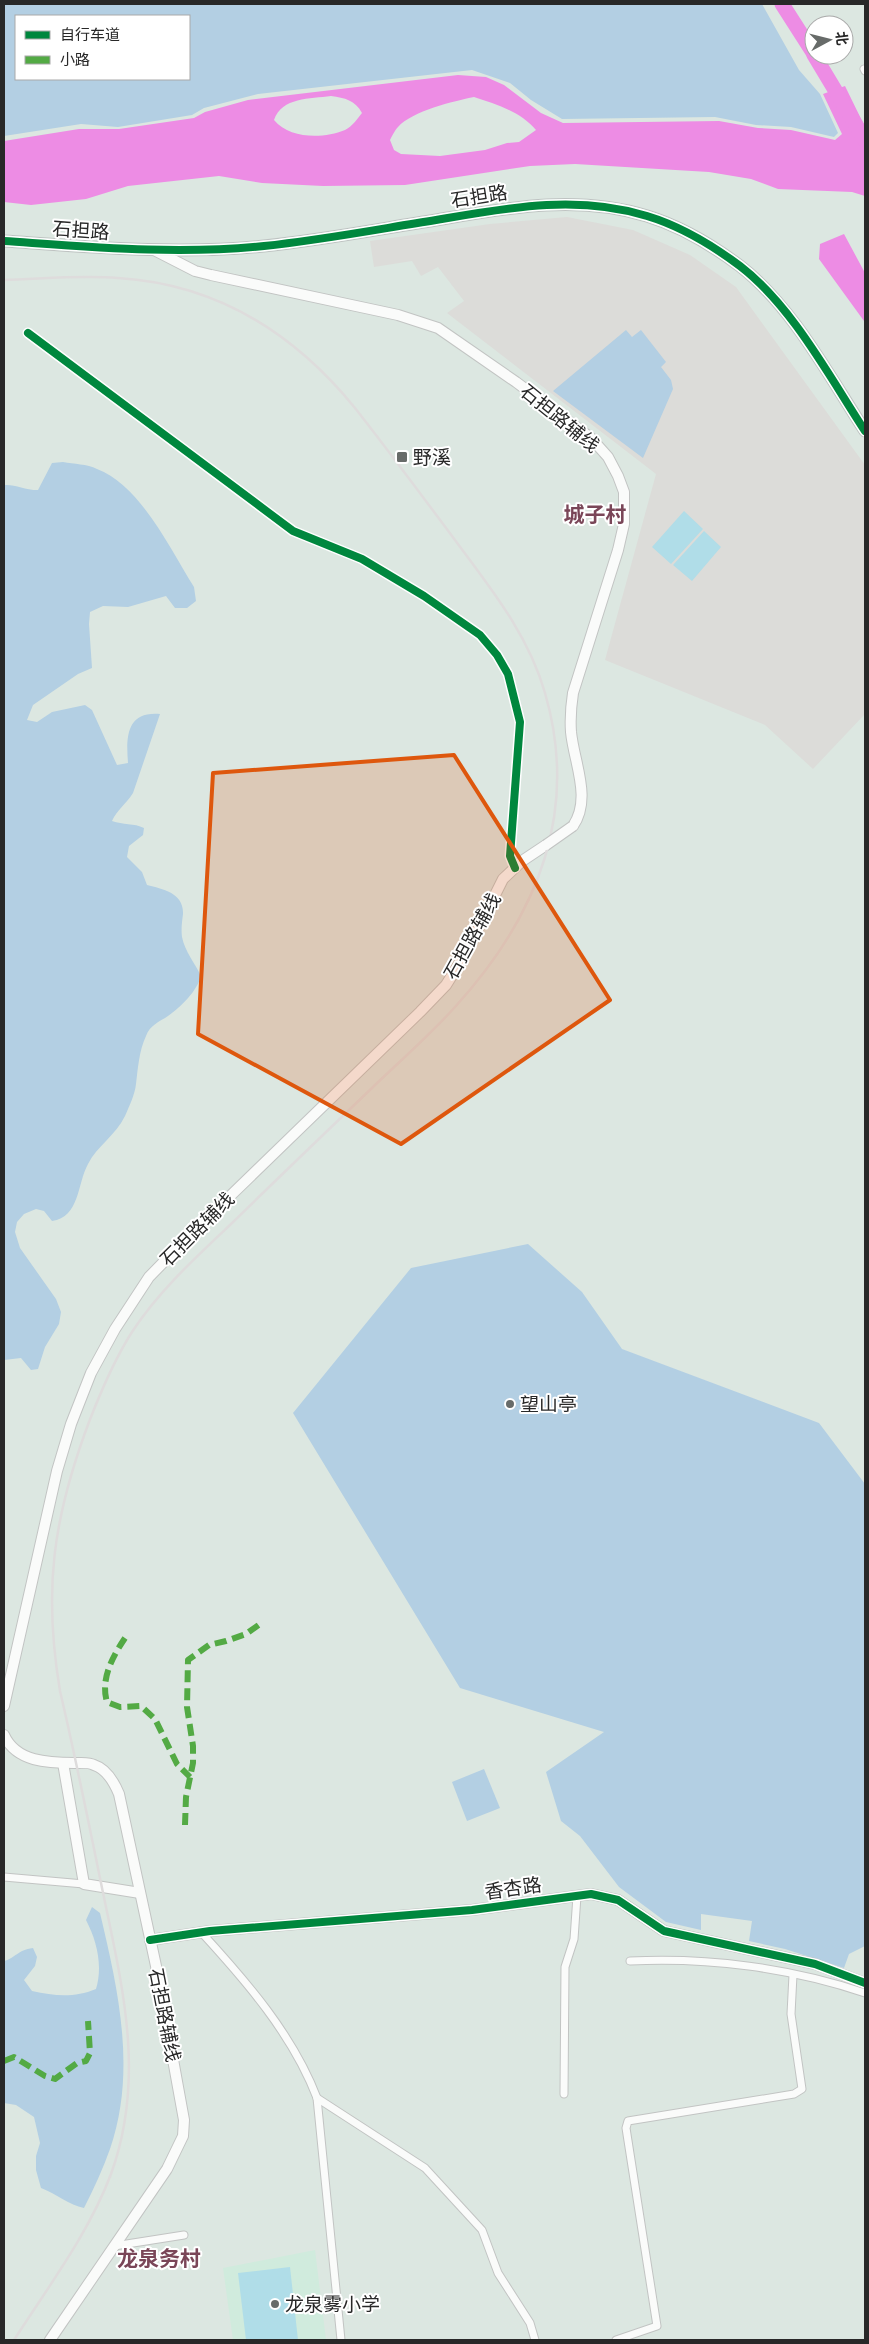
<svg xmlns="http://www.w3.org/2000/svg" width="869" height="2344" font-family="'Alegreya Sans','Noto Sans SC',sans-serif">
<rect width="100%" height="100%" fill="#dce7e1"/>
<!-- industrial -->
<polygon fill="#dcdcd9" points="567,217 633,230 690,255 736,287 865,465 865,714 813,769 765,725 605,660 656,474 447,313 464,301 438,267 421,276 412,261 374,267 370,241 490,224"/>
<!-- education -->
<polygon fill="#d0ebdd" points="315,2250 326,2340 233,2340 223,2268"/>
<!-- green -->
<g fill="#b3cfe3" fill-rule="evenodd">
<path d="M4,4H762L799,70L820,94L838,133L834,137L791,127L756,125L715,117L562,119L531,100L510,83L472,70L258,94L204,108L192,115L118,127L81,124L4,136ZM189,16V79H16V16Z"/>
<polygon points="626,330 632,337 641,330 666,362 661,367 671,380 673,389 643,458 553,391"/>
<path d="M63,462C74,464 87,464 97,469C141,486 170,549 194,587L196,601L187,608H175L166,596L128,607L103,606L90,612L89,624L92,668L78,674L33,705L27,720L37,722L52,712L85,705L92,710L117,765L128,763C126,738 126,711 160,714L133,793C126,804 117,810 112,821C123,825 134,823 144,828L143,835L129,846L127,857L142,872L147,885C163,889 184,893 183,914C182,922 181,929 182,937C185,952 195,963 201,976C197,991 181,1007 168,1016C159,1022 150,1025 146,1036C139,1051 138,1068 136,1084C135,1094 129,1107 125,1116C116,1135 97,1146 88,1164C77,1184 80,1217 52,1221L44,1211L36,1209L24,1214L17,1222L15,1232L20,1248L56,1299L61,1312L59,1324L45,1347L38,1369L31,1370L21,1358L4,1360V485C15,484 24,490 38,490L52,463Z"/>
<polygon points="528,1244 582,1292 622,1349 819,1423 865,1484 865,1946 849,1954 844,1968 785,1949 749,1941 752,1921 701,1914 701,1930 666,1922 619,1887 580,1836 561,1821 546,1772 604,1732 460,1688 293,1413 411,1268"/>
<polygon points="484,1769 500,1808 467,1821 452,1782"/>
<path d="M92,1907L100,1913C118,1989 137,2071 110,2149C103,2169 94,2188 84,2208C69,2205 57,2194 41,2188L36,2170V2156L40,2143L34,2117L16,2105L4,2103V1961C16,1958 17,1950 33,1948L37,1957L35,1966L24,1980L32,1991C55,1996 74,1998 96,1989C103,1966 97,1941 86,1920Z"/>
</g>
<!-- pitch -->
<g fill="#b0dde8">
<polygon points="684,511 703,529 671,564 652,547"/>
<polygon points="704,531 721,547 692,581 673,565"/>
<polygon points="290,2267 298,2340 246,2340 238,2273"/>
</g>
<!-- water -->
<g fill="#ed8ce4" fill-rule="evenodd">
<path d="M458,75L486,77L504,85L541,113L563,123L719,121L758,128L791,130L835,140L842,134L823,94L845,86L865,127V196L852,192L778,189L751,179L709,172L575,164L530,166L405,185L323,186L262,183L219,176L128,186L86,199L31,205L4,202V141L79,129H119L194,118L205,112L248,100ZM331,96C345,98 355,100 362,113C358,118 352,127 345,130C323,139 290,139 274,120C282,97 310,99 331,96ZM474,97C496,104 521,112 536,130L519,142L507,143L485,150L440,156L401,154L394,150L390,140C392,136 395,130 398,127C412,111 454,101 474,97Z"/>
<polygon points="844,234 865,273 865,328 864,321 819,259 820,244"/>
</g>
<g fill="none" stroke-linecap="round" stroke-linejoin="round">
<!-- river -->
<g stroke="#ed8ce4" stroke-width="15">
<polyline points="782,4 814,54"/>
<polyline points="814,55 865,140"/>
</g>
<defs>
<g id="street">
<polyline points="864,69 865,71"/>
<polyline points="28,333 293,531 362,559 424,596 480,635 497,655 508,674 520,722 510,856 515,868"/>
<polyline points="4,1877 84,1884"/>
<path d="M201,1932C246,1981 293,2035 317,2098L341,2340"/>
<path d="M630,1961C708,1957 791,1968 865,1993"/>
<polyline points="564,2094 565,1967 574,1939 577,1896"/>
<polyline points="317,2098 425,2168 482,2230 498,2273 530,2323 535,2340"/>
<polyline points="114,2246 184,2235"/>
<polyline points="616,2340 657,2326 626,2128 628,2121 794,2094 802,2089 791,2014 793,1975"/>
</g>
<g id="secondary">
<path d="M156,251L195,271L211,275L398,315L438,328L516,382L591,438L608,457L618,476L624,492V524L618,550L573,693C571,706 570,718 571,732C574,763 592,798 573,826"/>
<polyline points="4,1706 57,1471 71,1424 91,1373 115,1329 149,1277 193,1232 420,1012 446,985 466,953 503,879 522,861 546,845"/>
<path d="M4,1735C16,1762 48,1763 75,1763C81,1763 89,1762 94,1765C107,1769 114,1782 119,1794L156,1966L184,2120L183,2136L167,2169L50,2340"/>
<polyline points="63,1763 84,1884 140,1893"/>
<polyline points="150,1940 210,1931 472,1910 591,1894 618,1900 664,1931 815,1964 865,1983"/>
</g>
<path id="primary" d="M4,241C91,247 177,255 264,246C322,240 379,229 436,220C506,208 577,194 647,216C680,226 712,245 740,266C792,306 829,376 865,431"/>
</defs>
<!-- street casing -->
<use href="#street" stroke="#c2c4c3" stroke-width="9"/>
<!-- secondary casing -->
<use href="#secondary" stroke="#c2c4c3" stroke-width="12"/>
<!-- primary casing -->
<use href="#primary" stroke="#bfc3c2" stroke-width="13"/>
<!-- street -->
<use href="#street" stroke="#fafbfa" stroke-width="7"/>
<!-- secondary -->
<use href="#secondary" stroke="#fafbfa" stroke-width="10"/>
<!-- primary -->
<use href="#primary" stroke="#d1e7de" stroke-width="11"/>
<!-- rail -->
<path stroke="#dedcdc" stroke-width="2.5" d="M4,280C42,279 80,275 118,278C217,284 294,333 355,408C388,450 420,493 452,536C488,585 528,633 545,693C580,813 536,918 455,1007C429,1036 400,1061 373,1087C325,1133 277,1179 230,1225C195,1258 158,1292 132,1332C114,1360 101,1391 89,1422C53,1518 43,1590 60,1691C75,1755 88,1819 101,1883C121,1981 147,2075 111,2174C89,2233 48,2287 14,2340"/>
<defs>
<polyline id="secondary-bridge" points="546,845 573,826"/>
</defs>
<!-- secondary-bridge casing -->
<use href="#secondary-bridge" stroke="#c2c4c3" stroke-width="12" stroke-linecap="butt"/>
<!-- secondary-bridge -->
<use href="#secondary-bridge" stroke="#fafbfa" stroke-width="10"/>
<!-- quiet -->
<g stroke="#53aa44" stroke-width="6" stroke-dasharray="12 6" stroke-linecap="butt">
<path d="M125,1638C113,1656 100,1679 107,1702L120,1707L141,1706L155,1719L177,1764L190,1777"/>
<polyline points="185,1825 186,1797 193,1763 193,1746 187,1707 188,1660 209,1645 226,1641 246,1634 260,1624"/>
<polyline points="4,2061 14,2057 45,2076 55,2079 77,2063 86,2061 90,2053 88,2021"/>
</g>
<defs>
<g id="cycleway">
<path d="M4,241C91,247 177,255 264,246C322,240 379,229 436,220C506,208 577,194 647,216C680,226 712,245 740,266C792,306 829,376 865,431"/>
<polyline points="28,333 293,531 362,559 424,596 480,635 497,655 508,674 520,722 510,856 515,868"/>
<polyline points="150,1940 210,1931 472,1910 591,1894 618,1900 664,1931 815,1964 865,1983"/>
</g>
</defs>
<!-- cycleway casing -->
<use href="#cycleway" stroke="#fff" stroke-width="11"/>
<!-- cycleway -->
<use href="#cycleway" stroke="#00873e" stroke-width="8"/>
</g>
<!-- marked area -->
<path fill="#de570d" fill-opacity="0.2" stroke="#de570d" stroke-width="4" stroke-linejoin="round" d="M454,755L610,1000L401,1144L198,1034L213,773Z"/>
<!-- markers -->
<g fill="#676b69" stroke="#fff" stroke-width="2">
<rect x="396" y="451" width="12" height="12" rx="2.5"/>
<circle cx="510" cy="1404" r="5"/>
<circle cx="275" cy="2304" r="5"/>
</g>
<g text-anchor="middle" stroke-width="4" stroke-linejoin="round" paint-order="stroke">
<!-- street labels -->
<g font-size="19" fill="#282828" stroke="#fff">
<text transform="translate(479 196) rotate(-9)" y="7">石担路</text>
<text transform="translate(81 230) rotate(4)" y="7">石担路</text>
<text transform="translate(560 418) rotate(39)" y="7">石担路辅线</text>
<text transform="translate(472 936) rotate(-61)" y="7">石担路辅线</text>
<text transform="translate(197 1229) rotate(-45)" y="7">石担路辅线</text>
<text transform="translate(513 1888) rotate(-8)" y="7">香杏路</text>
<text transform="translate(165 2015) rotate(79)" y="7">石担路辅线</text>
</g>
<!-- poi labels -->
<g font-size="19" fill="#282828" stroke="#fff" text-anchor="start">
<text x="413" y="464">野溪</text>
<text x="520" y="1411">望山亭</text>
<text x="285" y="2311">龙泉雾小学</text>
</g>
<!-- quarter labels -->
<g font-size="21" font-weight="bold" fill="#7a4658" stroke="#fff">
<text x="595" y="522">城子村</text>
<text x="159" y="2266">龙泉务村</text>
</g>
</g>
<!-- border -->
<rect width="869" height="2344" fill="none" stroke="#282828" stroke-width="10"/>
<!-- legend -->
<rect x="15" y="15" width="175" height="65" fill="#ffffff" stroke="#a9a9a9"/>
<rect x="25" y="31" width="25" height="8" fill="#00873e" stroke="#a9a9a9"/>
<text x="60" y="40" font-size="15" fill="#282828">自行车道</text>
<rect x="25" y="56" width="25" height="8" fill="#53aa44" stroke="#a9a9a9"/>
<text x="60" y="65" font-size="15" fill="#282828">小路</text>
<!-- north arrow -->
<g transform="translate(829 40) rotate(83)"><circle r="24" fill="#ffffff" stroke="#a9a9a9"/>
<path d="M0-4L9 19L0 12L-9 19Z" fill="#676b69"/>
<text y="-8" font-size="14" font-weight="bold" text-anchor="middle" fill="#282828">北</text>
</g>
</svg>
